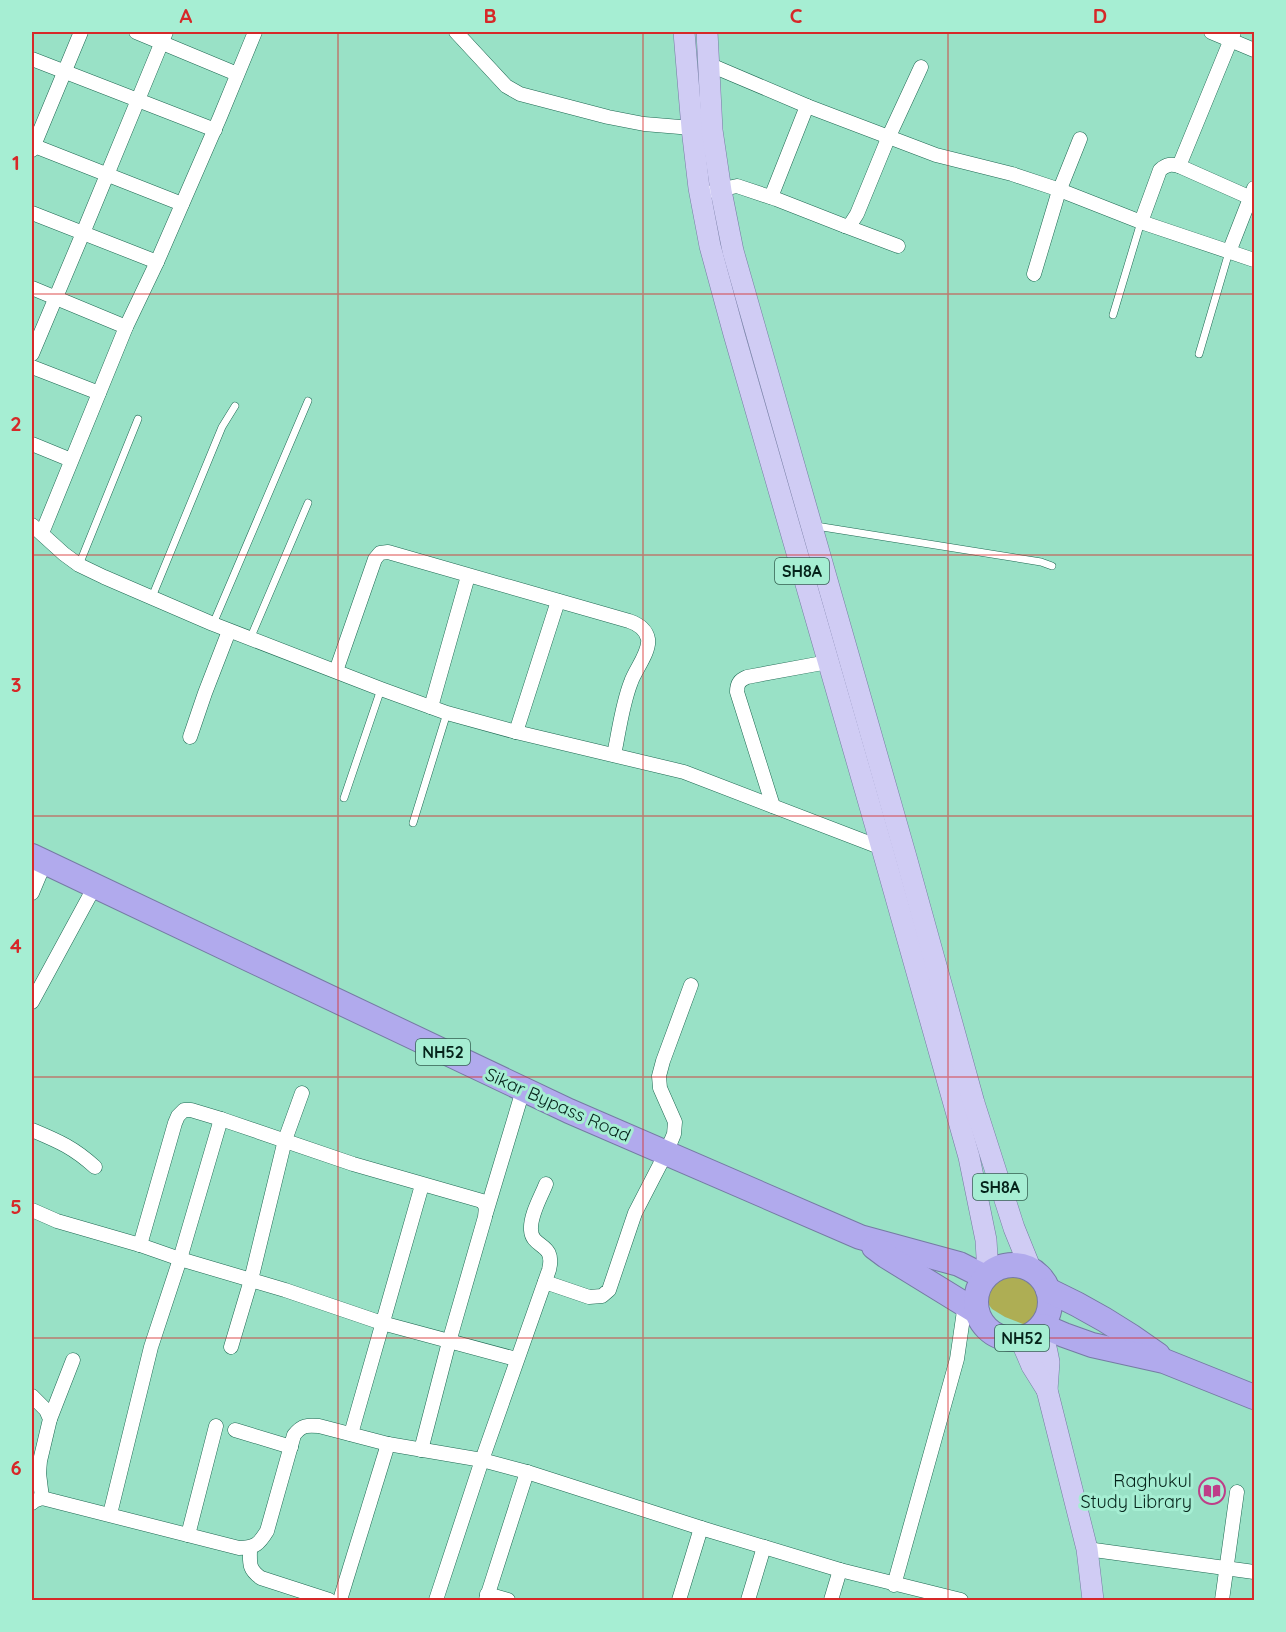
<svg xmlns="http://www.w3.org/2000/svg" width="1286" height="1632" font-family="Quicksand,sans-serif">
<rect width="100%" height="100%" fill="#99e1c6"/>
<!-- green -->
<polygon fill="#aeae54" points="1011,1272 1043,1287 1050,1300 1048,1311 1041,1320 1032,1324 1023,1324 1005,1317 992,1309 986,1301 985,1289 989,1283 998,1273"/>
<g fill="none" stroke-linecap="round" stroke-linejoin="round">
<defs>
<g id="lane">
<polyline points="1113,315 1141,222"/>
<polyline points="1199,354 1229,252"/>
<polyline points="816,526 1041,562 1052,566"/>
<polyline points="79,565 138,419"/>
<polyline points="152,597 222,427 235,406"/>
<polyline points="213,624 308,401"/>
<polyline points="250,639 308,503"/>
<polyline points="344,798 381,689"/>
<polyline points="413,823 447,713"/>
</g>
<g id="street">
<polyline points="136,32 237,74"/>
<polyline points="456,32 506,86 520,94 608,117 644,124 692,128"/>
<polyline points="1211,32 1254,50"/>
<polyline points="32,59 215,130"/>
<polyline points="708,64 807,106 936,155 1012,174 1057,189 1141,222 1254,260"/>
<polyline points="32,145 182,204"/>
<polyline points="32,150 81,32"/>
<polyline points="1179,166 1234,32"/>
<polyline points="714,191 737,186 776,199 845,226 850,225 857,214 889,136 921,67"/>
<polyline points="771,197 807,106"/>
<polyline points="32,213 157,262"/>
<path d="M1141,222L1160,170C1167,164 1171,164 1179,166L1251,198"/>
<polyline points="845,226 898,246"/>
<polyline points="1229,252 1254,188"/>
<polyline points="1034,274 1058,194 1080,139"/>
<polyline points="32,288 126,327"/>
<polyline points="32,354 83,233 166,32"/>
<polyline points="32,367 99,393"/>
<polyline points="32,444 71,460"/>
<polyline points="32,525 64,554 79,565 104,577 213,624 381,689 447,713 516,732 684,772 882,848"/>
<polyline points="42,533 126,327 157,262 220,117 255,32"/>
<path d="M336,671L375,559L380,553L388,552L629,621C638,624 646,629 648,639C650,652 635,670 631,682C622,705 619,731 614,755"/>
<polyline points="431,707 468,576"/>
<polyline points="516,732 558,601"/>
<polyline points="190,737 205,693 229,631"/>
<path d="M773,806L737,692C737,683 740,680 747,677L828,662"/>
<polyline points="32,893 45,862"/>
<polyline points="32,1002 95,886"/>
<path d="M32,1130C58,1141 73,1147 95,1167"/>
<polyline points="32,1210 57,1221 140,1245 180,1259 285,1290 382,1323 516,1359"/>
<polyline points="486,1213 523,1090"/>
<polyline points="140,1245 175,1123 178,1116 184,1110 191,1110 221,1119 353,1164 482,1201 486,1207 485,1217 449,1342 421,1450"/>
<polyline points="545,1282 589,1297 602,1296 609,1290 635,1213 666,1153 674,1134 675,1122 660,1088 659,1076 663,1061 691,985"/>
<polyline points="231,1347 251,1280 285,1140 302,1093"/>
<polyline points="32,1396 46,1410 50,1419 40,1461 39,1473 42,1498"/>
<polyline points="50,1419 73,1360"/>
<polyline points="235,1430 291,1447"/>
<polyline points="351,1434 422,1185"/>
<path d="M32,1503L34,1501L42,1498L239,1548C255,1548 259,1544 267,1531L294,1435C302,1425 307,1425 319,1426L388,1444L482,1460L527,1472L701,1528L840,1570L961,1600"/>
<polyline points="110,1514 151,1347 180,1259 221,1119"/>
<polyline points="188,1535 216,1426"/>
<path d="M250,1548C250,1563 248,1569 261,1578L329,1600"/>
<polyline points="1087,1549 1254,1572"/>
<polyline points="894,1585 957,1359 965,1304"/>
<polyline points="487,1594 508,1600"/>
<polyline points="340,1600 388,1444"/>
<path d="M436,1600L482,1460L549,1270C556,1242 532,1249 531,1230C530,1215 541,1197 546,1184"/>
<polyline points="486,1600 527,1472"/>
<polyline points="679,1600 701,1528"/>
<polyline points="748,1600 764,1547"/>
<polyline points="831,1600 840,1570"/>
<polyline points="1222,1600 1237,1492"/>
</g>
<g id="primary">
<polyline points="684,32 692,128 699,188 710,246 734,334 882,848 969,1157 986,1240 988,1274"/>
<polyline points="707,32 712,130 721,191 733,251 906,857 974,1103 1014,1228 1031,1270"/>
<polyline points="1037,1330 1044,1339 1047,1352 1049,1362 1047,1390 1087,1549 1093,1600"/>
<polyline points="1020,1338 1032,1366 1047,1390"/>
</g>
<g id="highway">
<polyline points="32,856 569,1111 860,1237 959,1264 985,1277"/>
<polyline points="874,1247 886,1256 977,1312"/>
<circle cx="1013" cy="1302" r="37"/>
<path d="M1048,1290C1087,1308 1124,1330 1158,1355"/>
<polyline points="1043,1326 1064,1335 1092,1345 1164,1361 1254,1397"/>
</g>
</defs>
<!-- lane casing -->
<use href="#lane" stroke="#1e6852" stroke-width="8"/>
<!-- street casing -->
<use href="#street" stroke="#1e6852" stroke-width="15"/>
<!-- primary casing -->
<use href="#primary" stroke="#757ba3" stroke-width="22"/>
<!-- highway casing -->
<use href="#highway" stroke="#757ba3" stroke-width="26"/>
<!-- lane -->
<use href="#lane" stroke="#fff" stroke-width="7"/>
<!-- street -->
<use href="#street" stroke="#fff" stroke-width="14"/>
<!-- primary -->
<use href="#primary" stroke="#d0ccf4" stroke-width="21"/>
<!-- highway -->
<use href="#highway" stroke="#b1aaed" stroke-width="24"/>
</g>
<!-- grid -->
<path fill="none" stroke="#d62828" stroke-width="1.5" stroke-opacity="0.55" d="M338,32V1600M643,32V1600M948,32V1600M32,294H1254M32,555H1254M32,816H1254M32,1077H1254M32,1338H1254"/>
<!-- icons -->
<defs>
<symbol id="library-ring" viewBox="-11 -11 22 22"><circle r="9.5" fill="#a6eed3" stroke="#be3e88" stroke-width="1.5"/><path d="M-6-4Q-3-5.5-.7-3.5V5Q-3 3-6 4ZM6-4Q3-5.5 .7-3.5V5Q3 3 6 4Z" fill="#be3e88"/></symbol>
</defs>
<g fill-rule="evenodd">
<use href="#library-ring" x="1197" y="1476" width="30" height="30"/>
</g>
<g text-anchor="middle" stroke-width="6" stroke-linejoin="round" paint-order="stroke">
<!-- shield labels -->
<g fill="#a6eed3" stroke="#356052" stroke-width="1.5">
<rect x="775" y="558" width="54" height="26" rx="4.5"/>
<rect x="416" y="1039" width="54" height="26" rx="4.5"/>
<rect x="973" y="1174" width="54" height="26" rx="4.5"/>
<rect x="995" y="1325" width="54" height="26" rx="4.5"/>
</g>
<g font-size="16" font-weight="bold" fill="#05231a">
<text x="802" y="577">SH8A</text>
<text x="443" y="1058">NH52</text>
<text x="1000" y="1193">SH8A</text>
<text x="1022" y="1344">NH52</text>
</g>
<!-- street labels -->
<g font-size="18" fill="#05231a" stroke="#a6eed3">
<text transform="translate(558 1105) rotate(24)" y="6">Sikar Bypass Road</text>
</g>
<!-- poi labels -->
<g font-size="18" fill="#05231a" stroke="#a6eed3" text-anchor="end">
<text x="1192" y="1487">Raghukul<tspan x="1192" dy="21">Study Library</tspan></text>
</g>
</g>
<!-- border -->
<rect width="1286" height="1632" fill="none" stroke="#a6eed3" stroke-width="66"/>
<rect x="33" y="33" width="1220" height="1566" fill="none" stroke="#d62828" stroke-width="2"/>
<g font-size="20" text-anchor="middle" font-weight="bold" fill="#d62828">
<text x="186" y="23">A</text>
<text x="490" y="23">B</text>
<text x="796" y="23">C</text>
<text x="1100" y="23">D</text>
<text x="16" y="170">1</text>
<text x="16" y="431">2</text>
<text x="16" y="692">3</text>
<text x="16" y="953">4</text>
<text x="16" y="1214">5</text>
<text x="16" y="1475">6</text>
</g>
</svg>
